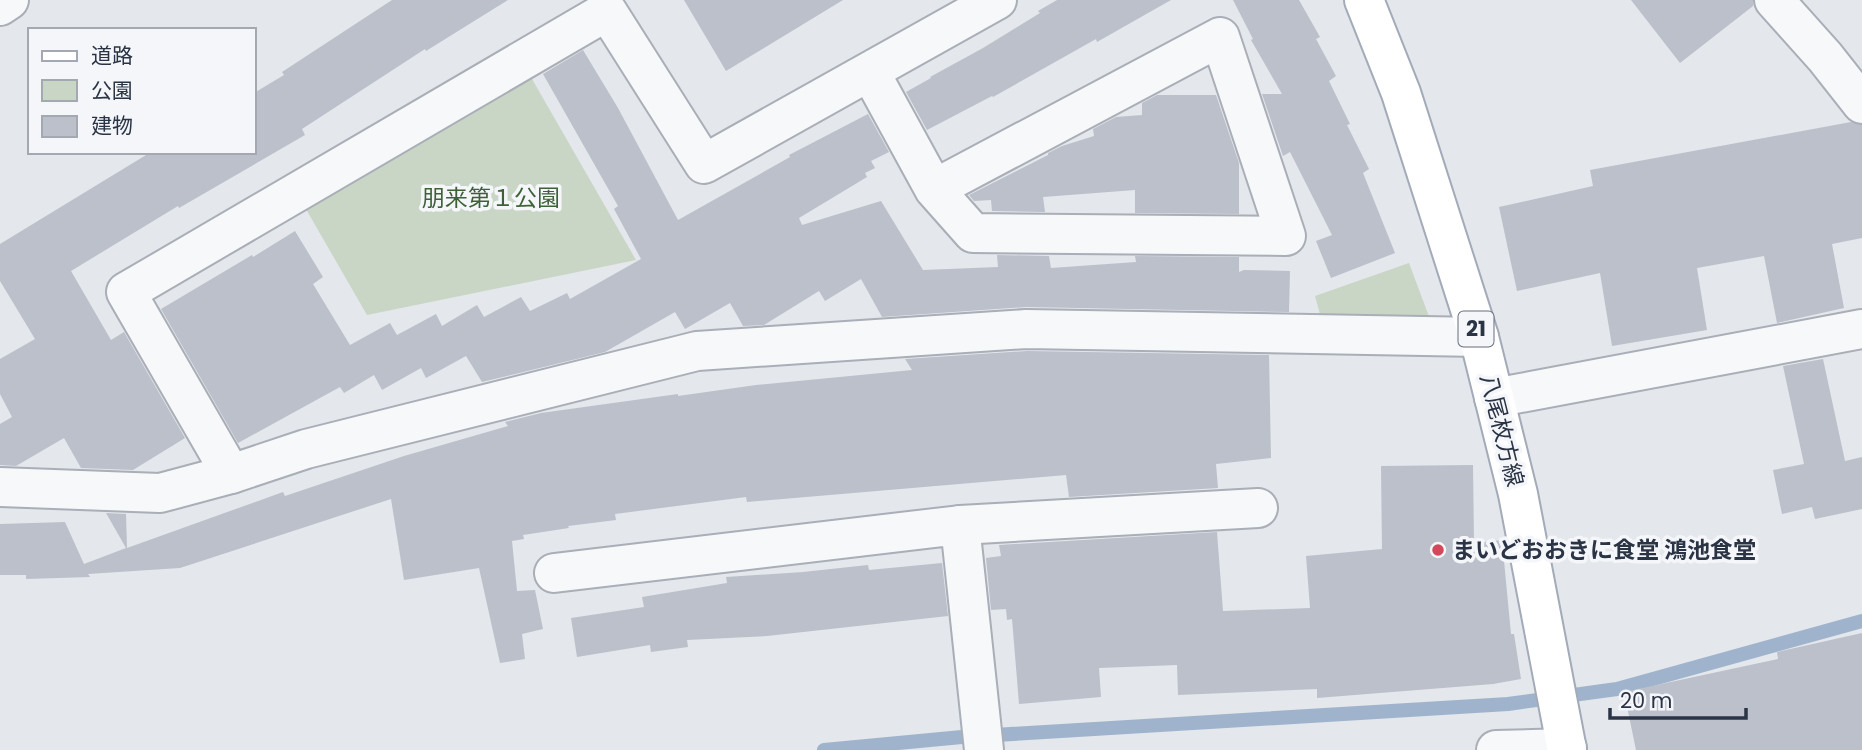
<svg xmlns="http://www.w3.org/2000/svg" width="1862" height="750" font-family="Poppins,'Noto Sans JP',sans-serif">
<rect width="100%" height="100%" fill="#e4e7ec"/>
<!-- green -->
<g fill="#c9d6c5">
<polygon points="528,72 636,260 367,315 303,204"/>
<polygon points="1409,263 1431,322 1323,325 1315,296"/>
</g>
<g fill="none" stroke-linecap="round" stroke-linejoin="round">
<!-- stream -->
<polyline stroke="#9fb4cc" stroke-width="14" points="824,750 962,737 1508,704 1617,689 1862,621"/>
</g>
<!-- building -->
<g fill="#bbc0ca">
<polygon points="392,0 508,0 426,51 425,49 302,129 305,135 179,208 178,206 71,271 111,340 124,332 185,438 133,470 81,468 64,438 16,466 0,465 0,424 12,417 0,394 0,359 35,339 0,281 0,244 151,152 254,152 254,93 284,75 282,72"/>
<polygon points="684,0 843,0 726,71"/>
<polygon points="1057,0 1171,0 1097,42 1096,39 993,97 992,96 927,130 906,92 931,78 930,77 983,48 1040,13 1038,11"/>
<polygon points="1233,0 1299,0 1320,37 1316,39 1336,76 1329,81 1350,124 1347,125 1369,169 1363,173 1395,253 1331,278 1316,241 1332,235 1290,152 1283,156 1262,94 1282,94 1251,40 1253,39"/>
<polygon points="1631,0 1753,0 1753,6 1680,63"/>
<polygon points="583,50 618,108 678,220 790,157 789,155 868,114 889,152 871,161 875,168 865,173 867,177 799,218 802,225 881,201 923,270 998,267 997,255 1049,256 1051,268 1136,262 1135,256 1239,257 1239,272 1244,270 1290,271 1289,312 1026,307 882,317 861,279 825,301 819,291 764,325 743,326 730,303 685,329 675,312 605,352 482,382 466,356 426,378 421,368 382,390 374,375 344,393 340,387 238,443 161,309 252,255 253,257 295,231 323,277 313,284 350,345 390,323 397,335 436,314 442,326 477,305 484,317 521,297 530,311 567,293 570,299 641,259 614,209 618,206 543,74"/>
<polygon points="1157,95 1216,95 1239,163 1239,214 1135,213 1135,190 1043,197 1045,212 992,211 991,200 974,201 969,195 1048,155 1048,153 1062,146 1094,136 1093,129 1116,117 1142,115 1142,103"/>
<polygon points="1851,122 1862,125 1862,238 1832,244 1844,308 1777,323 1764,256 1697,268 1707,330 1612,346 1600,273 1517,291 1499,207 1593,186 1590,170"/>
<polygon points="1027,351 1269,355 1271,458 1216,464 1218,488 1069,497 1066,475 747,502 746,497 615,514 616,520 568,526 569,528 523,535 524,539 512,541 517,591 535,590 543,629 522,634 525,659 500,663 479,568 404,580 391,499 180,568 88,574 90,577 26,579 26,575 0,575 0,524 65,522 84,564 126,548 106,513 126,514 127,548 283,492 285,496 404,456 508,426 505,422 541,413 678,394 678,396 756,385 912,370 905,359"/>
<polygon points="1823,359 1845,461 1862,457 1862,509 1815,519 1812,507 1782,514 1773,470 1804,464 1783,366"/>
<polygon points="1473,465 1474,543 1502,540 1511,634 1514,634 1521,679 1493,684 1317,698 1317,689 1178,695 1177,665 1099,668 1101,697 1019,704 1012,619 1007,620 1006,609 991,610 986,558 1001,556 999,545 1217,532 1223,611 1310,608 1306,556 1382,549 1381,466"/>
<polygon points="942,563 948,616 767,636 687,640 688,647 651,652 650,645 577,657 571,618 644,607 642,597 727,583 726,577 803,572 868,565 869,570"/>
<polygon points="1862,633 1862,750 1636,750 1624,692 1778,659 1777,652"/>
</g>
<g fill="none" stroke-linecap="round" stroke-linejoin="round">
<defs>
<g id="minor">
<polyline points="1774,0 1825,57 1862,104"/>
<polyline points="0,6 9,0"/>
<polyline points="870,72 934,189 973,233 1286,236 1220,37 934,189"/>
<polyline points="1494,398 1862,329"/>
<polyline points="231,474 126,292 607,11 704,164 997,0"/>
<polyline points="0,487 160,493 231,474 306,449 697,351 1026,329 1479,337"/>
<polyline points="960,525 1258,508"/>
<polyline points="554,573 960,525 984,750"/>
<polyline points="1496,750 1567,748"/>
</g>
<polyline id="major" points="1364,0 1401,93 1479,337 1518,494 1567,750"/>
</defs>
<!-- minor casing -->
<use href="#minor" stroke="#a9aeb7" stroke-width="42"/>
<!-- major casing -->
<use href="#major" stroke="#a3abb8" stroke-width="42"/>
<!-- minor -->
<use href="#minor" stroke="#f7f8fa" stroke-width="38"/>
<!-- major -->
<use href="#major" stroke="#fff" stroke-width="38"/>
</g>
<!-- markers -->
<circle fill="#d1495b" stroke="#f4f6f9" stroke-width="2.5" cx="1438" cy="550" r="7"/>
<g text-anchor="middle" stroke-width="7" stroke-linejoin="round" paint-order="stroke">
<!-- shield labels -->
<rect fill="#f4f6f9" stroke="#676e7b" stroke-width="2" x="1458.5" y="311.5" width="35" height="35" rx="5"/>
<g font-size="21" font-weight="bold" fill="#2b3445">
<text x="1476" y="336">21</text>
</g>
<!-- park labels -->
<g font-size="23" fill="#3f6138" stroke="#f4f6f9">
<text x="491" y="206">朋来第１公園</text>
</g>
<!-- street labels -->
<g font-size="23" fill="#2b3445" stroke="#f4f6f9">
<text transform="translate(1502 430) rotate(76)" y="8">八尾枚方線</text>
</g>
<!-- poi labels -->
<g font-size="23" font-weight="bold" fill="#2b3445" stroke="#f4f6f9" text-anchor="start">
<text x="1452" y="558">まいどおおきに食堂 鴻池食堂</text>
</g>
</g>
<!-- legend -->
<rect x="28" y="28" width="228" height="126" fill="#f4f6f9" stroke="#a4a8b1" stroke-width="2"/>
<rect x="42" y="51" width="35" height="10" fill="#ffffff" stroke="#a4a8b1" stroke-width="2"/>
<text x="91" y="63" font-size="21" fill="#2b3445">道路</text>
<rect x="42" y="80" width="35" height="21" fill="#c9d6c5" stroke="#a4a8b1" stroke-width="2"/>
<text x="91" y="98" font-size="21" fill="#2b3445">公園</text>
<rect x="42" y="116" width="35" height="21" fill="#bbc0ca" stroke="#a4a8b1" stroke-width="2"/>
<text x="91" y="133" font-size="21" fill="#2b3445">建物</text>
<!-- scale -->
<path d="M1610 708v10h136v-10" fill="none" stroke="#2b3445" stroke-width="3.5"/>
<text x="1620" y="708" font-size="21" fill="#2b3445" stroke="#f4f6f9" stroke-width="5" paint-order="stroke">20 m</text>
</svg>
